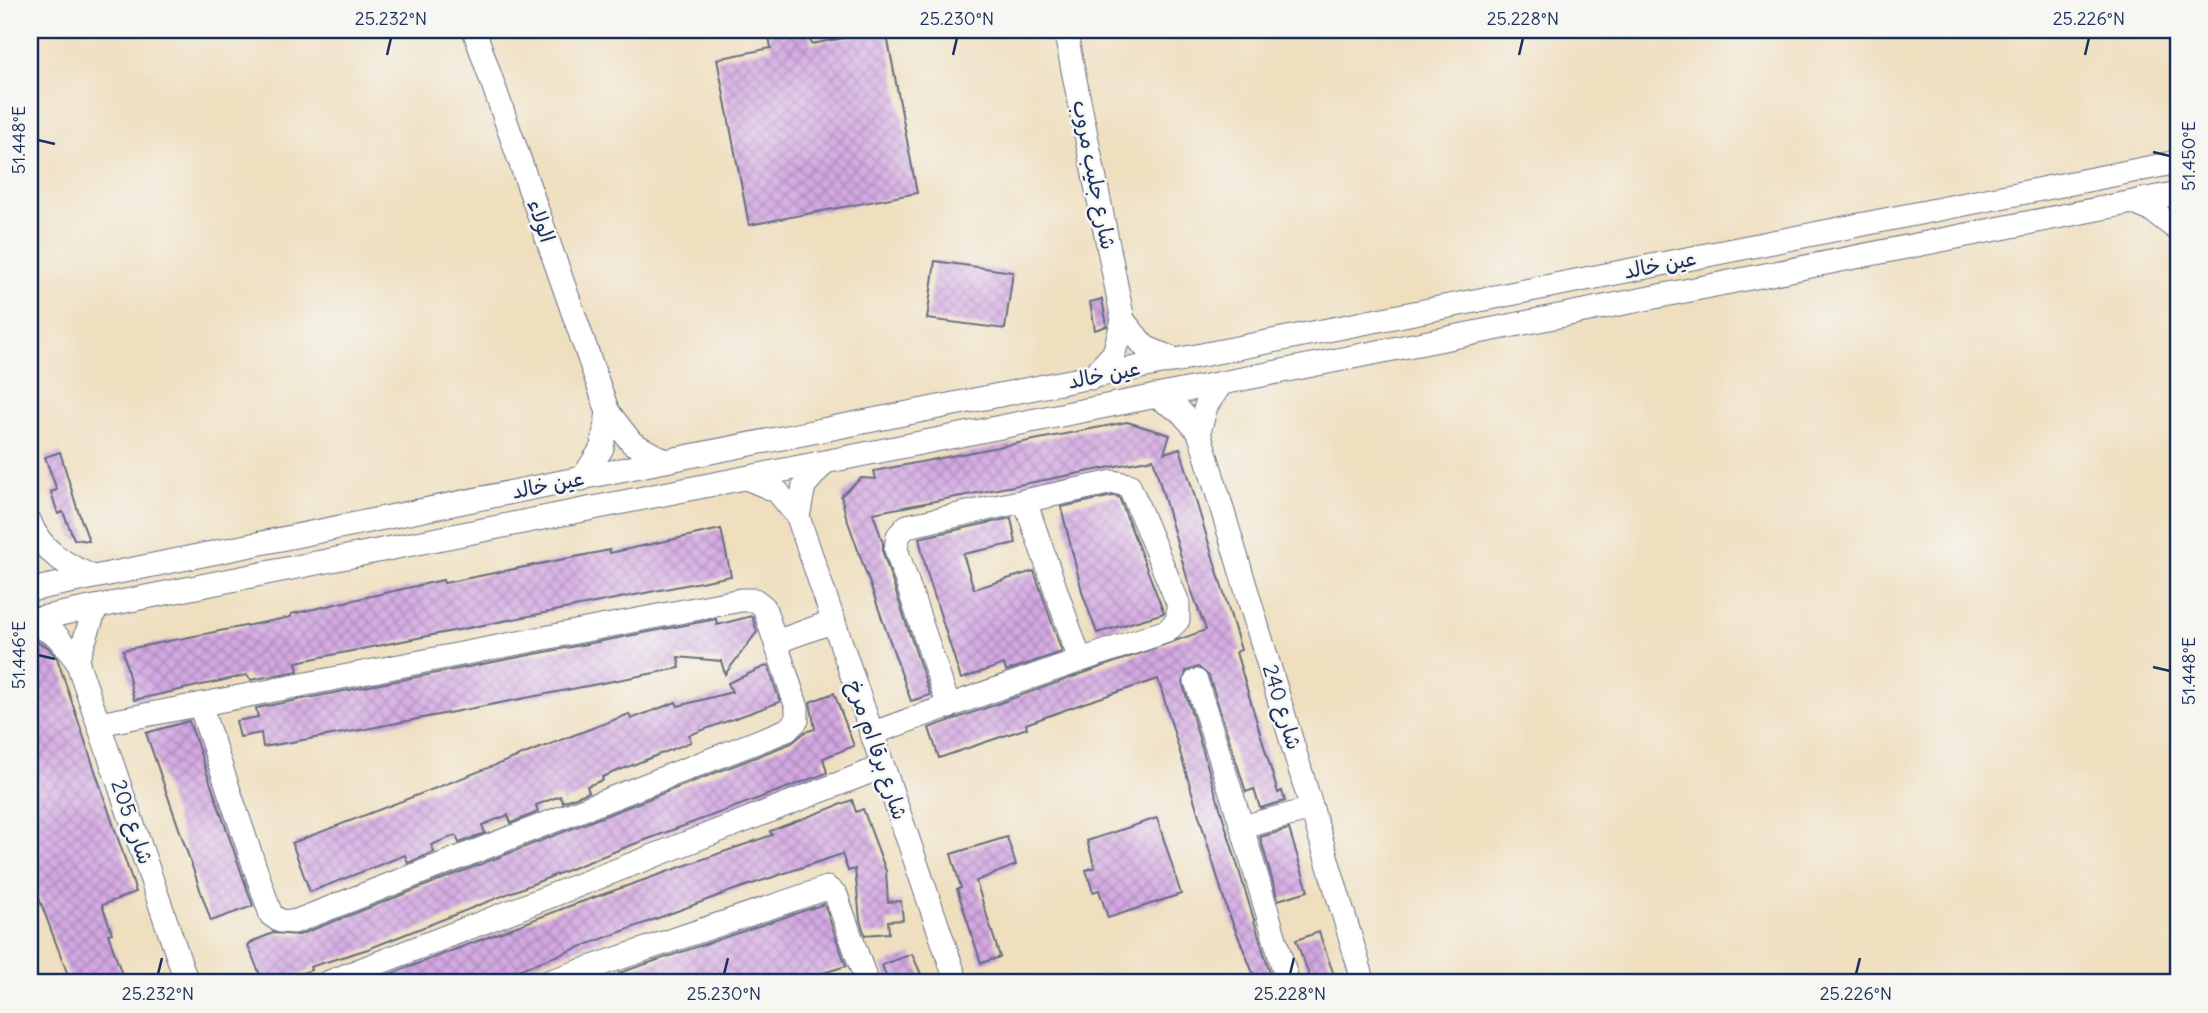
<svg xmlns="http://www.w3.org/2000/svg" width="2208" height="1013" font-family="Delius,'Playpen Sans Arabic',sans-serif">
<defs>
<pattern id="building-cross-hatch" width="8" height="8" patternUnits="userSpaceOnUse" patternTransform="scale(1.75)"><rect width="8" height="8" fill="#d4a8e2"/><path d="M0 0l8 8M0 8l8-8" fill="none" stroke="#ab89ba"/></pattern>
</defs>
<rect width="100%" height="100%" fill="#f6f6f2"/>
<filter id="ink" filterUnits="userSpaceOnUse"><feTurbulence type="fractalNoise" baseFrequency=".0143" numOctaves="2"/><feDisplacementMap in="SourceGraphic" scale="14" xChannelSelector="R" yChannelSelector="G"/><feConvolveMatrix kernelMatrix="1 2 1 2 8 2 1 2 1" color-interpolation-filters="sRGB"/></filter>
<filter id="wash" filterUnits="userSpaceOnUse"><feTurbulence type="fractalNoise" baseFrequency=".00686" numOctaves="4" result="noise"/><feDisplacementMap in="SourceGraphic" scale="28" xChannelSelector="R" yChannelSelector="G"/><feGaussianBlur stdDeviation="1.57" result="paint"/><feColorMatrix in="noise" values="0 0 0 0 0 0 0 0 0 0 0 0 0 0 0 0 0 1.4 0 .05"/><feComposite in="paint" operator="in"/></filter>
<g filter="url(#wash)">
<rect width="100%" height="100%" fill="#efdfbf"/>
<g id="blocks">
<!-- building -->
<g fill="url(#building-cross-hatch)">
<polygon points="768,30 808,30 811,44 886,30 917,193 749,225 717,59 771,48"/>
<polygon points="935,261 1013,272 1005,329 927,319"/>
<polygon points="1102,299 1107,326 1095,330 1090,302"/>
<polygon points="1127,422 1170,435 1164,453 1180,448 1241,650 1236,652 1278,793 1282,791 1285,801 1260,808 1254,789 1246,792 1209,676 1198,667 1186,671 1183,685 1273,983 1257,983 1227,909 1158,679 1084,703 1026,724 1027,728 939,758 929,728 1206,630 1188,581 1153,459 873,513 883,543 883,553 930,695 911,701 846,516 841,496 861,478 876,479 874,471"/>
<polygon points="60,452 77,508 89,541 74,539 63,512 58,514 51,492 57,490 45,457"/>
<polygon points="1113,496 1119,497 1164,613 1097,633 1083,595 1061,507"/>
<polygon points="1011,518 1016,543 963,554 974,589 1034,571 1062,652 1006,671 1004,664 961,679 927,573 919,538"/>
<polygon points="721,529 731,576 296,662 298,671 251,680 247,675 134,700 123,650 291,617 291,614 443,580 444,583 610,550 610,553"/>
<polygon points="752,616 757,632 725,674 721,661 678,657 680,668 366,729 263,747 261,733 240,737 236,721 258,717 256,708 716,619 717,625"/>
<polygon points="30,639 48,647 57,658 136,892 102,905 112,933 108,934 125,983 71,983 30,874"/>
<polygon points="768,665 780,702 689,735 691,742 602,777 603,780 587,786 589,792 563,802 560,796 536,805 538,812 511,823 508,815 482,825 485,833 459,843 456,835 431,845 434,852 408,863 405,855 310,892 292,843 629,714 631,719 676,702 678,706 732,692 728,683"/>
<polygon points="834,693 854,746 823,758 827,773 621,849 368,949 310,967 311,970 276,983 263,983 248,945 256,940 273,933 299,935 792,743 805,732 815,729 810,702"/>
<polygon points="189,721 253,906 211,921 146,733"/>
<polygon points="852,800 856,812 863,809 886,871 888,902 901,901 903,920 888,921 889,933 865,935 860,920 855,869 848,871 842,854 731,891 483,983 367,983 567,907 772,835 770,831"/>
<polygon points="1157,818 1181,894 1108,918 1099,890 1093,892 1086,870 1095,867 1087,841"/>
<polygon points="1289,829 1308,891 1278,900 1260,837"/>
<polygon points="1007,837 1016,865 976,881 1000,957 981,963 957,889 961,888 951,854"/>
<polygon points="824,904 846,966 790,983 623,983 619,973"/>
<polygon points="1319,932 1330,964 1337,983 1312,983 1306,967 1296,940"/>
<polygon points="912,954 925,983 884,983 888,981 882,965"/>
</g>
</g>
</g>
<g filter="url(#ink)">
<use href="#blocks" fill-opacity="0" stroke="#656d80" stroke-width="2"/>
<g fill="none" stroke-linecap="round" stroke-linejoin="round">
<defs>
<g id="minor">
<polyline points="474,30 608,412 632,443 665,461"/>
<polyline points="1065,30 1123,320 1114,353 1091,378"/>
<polyline points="2134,203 2153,211 2178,230"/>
<polyline points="1123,320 1145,347 1178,361"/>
<polyline points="1155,396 1180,411 1199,432 1364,983"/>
<polyline points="1199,432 1206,406 1221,384"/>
<polyline points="746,478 777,491 798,517 957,983"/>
<polyline points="582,479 602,448 608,412"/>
<polyline points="1025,501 1080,660"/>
<polyline points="798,517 804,486 825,462"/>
<path d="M30,522C40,550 65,564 91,576"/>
<polyline points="30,590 665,461 2178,162"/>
<polyline points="30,620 2178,193"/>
<polyline points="30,621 57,636 77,661 187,983"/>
<polyline points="776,642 834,621"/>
<polyline points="77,661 96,607"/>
<polyline points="1196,681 1242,827"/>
<polyline points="99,724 741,600 755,600 764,607 797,708 797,720 787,730 294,922 280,921 271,915 200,705"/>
<path d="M871,734C969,698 1068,664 1167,631L1178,620V603L1129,485L1113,482L907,526L898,536L896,549L949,707"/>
<polyline points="327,983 882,767"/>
<polyline points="545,983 827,888 836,895 867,983"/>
<polyline points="1288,983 1242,827 1312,809"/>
</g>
</defs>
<!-- minor casing -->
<use href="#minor" stroke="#656d80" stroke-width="25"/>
<!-- minor -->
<use href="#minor" stroke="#fff" stroke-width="23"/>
</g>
</g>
<!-- ticks -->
<path fill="none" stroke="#1b2f5e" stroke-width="2.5" d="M387,55L391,38M953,55L957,38M1519,55L1523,38M2085,55L2089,38M38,140L55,144M2153,152L2170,156M38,655L55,659M2153,667L2170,671M158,974L162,958M724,974L728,958M1290,974L1294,958M1856,974L1860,958"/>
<g text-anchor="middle" stroke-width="5" stroke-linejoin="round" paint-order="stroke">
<!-- street labels -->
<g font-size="21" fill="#1b2f5e" stroke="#f6f6f2">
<text transform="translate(1094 175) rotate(79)" y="7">شارع جليب مروب</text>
<text transform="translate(541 221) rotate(71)" y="7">الولاء</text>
<text transform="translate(1660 265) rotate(-11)" y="7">عين خالد</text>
<text transform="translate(1104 375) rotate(-11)" y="7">عين خالد</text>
<text transform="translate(548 485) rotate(-11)" y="7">عين خالد</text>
<text transform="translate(1282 707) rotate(73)" y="7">شارع 240</text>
<text transform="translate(877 750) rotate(71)" y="7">شارع برقا ام مرخ</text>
<text transform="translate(132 822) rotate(71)" y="7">شارع 205</text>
</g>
</g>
<!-- margin -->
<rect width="2208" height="1013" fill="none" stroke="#f6f6f2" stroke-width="77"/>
<rect x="38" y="38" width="2132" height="936" fill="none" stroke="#1b2f5e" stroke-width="2.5"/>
<g font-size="18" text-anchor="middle" fill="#1b2f5e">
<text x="391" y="25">25.232°N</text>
<text x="957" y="25">25.230°N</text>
<text x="1523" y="25">25.228°N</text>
<text x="2089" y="25">25.226°N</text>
<text transform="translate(19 140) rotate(-90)" y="6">51.448°E</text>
<text transform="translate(2189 156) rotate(-90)" y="6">51.450°E</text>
<text transform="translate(19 655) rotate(-90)" y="6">51.446°E</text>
<text transform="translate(2189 671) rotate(-90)" y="6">51.448°E</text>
<text x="158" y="1000">25.232°N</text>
<text x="724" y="1000">25.230°N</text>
<text x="1290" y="1000">25.228°N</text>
<text x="1856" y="1000">25.226°N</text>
</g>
</svg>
